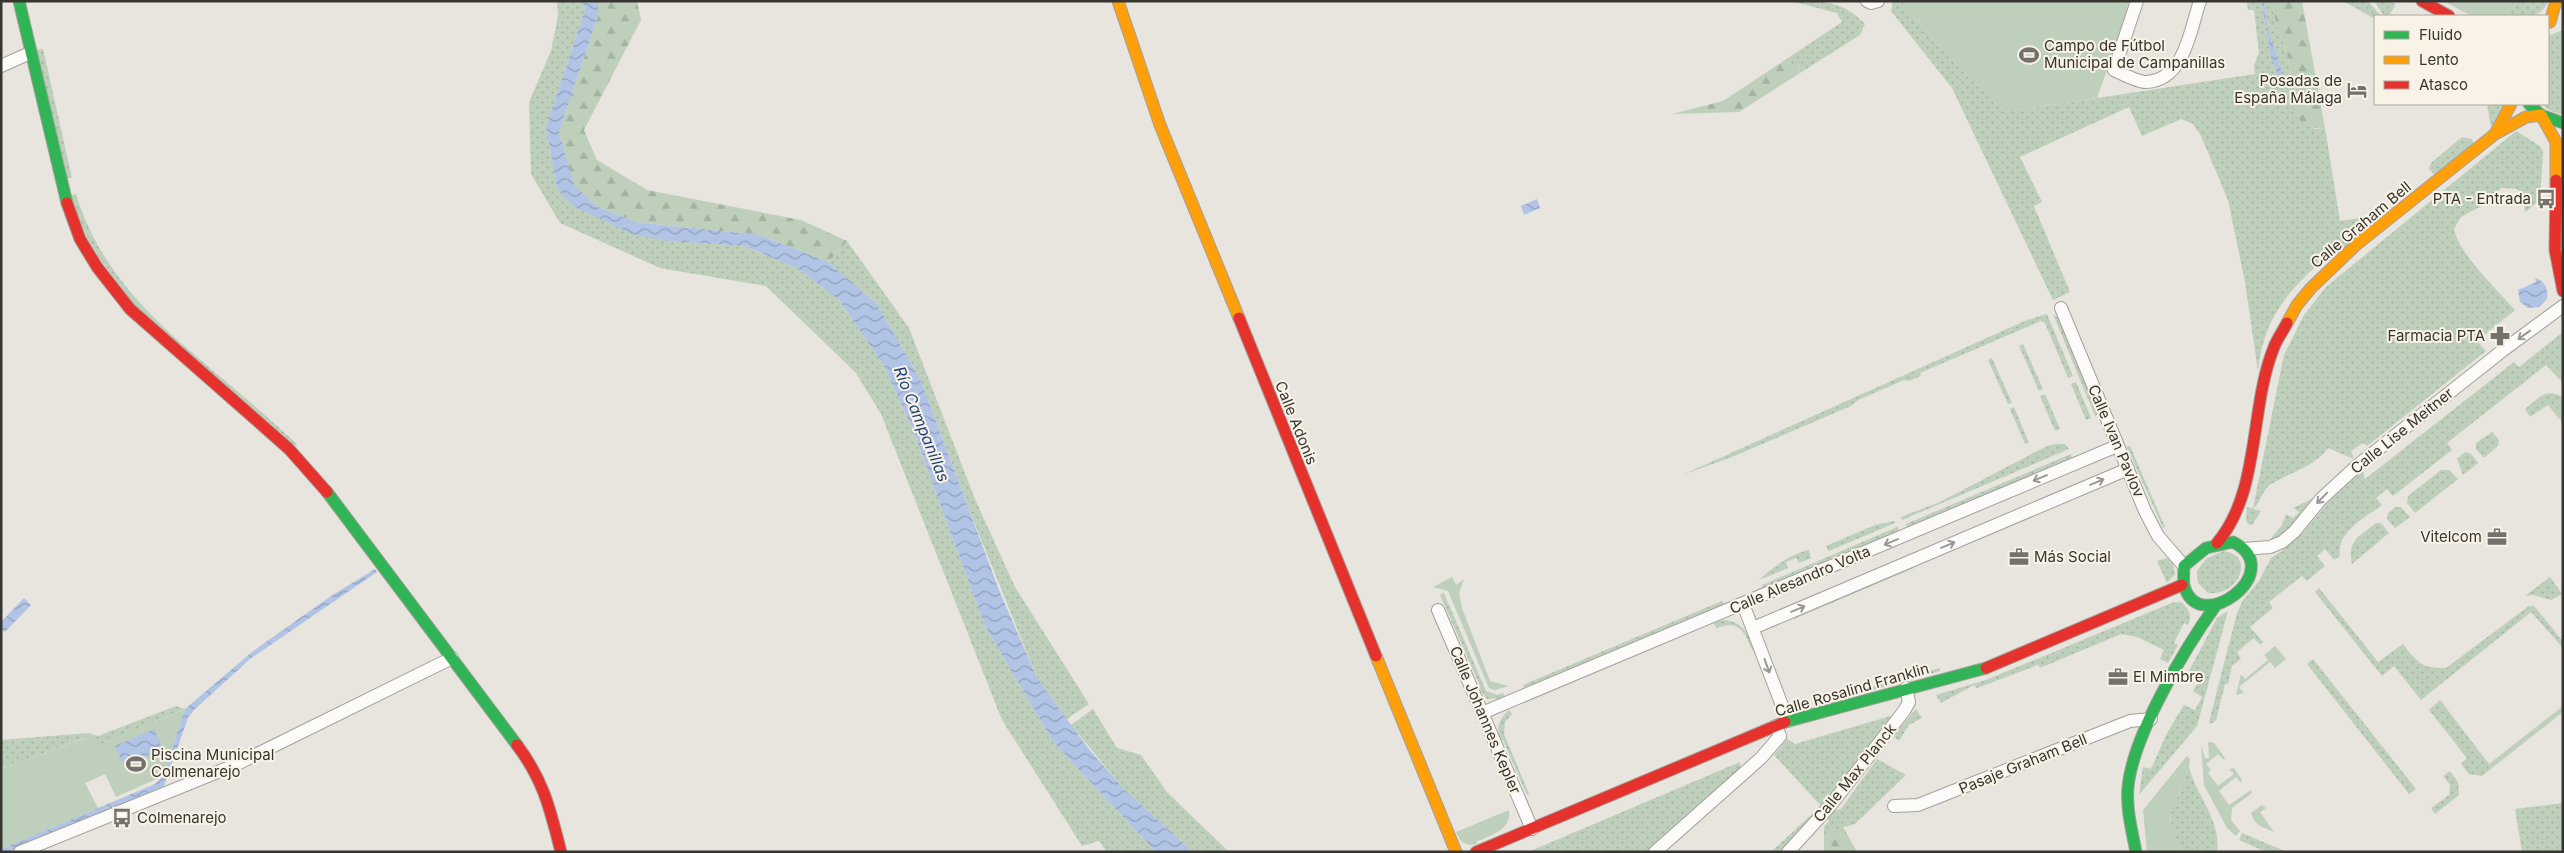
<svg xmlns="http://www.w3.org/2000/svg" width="2564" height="853" font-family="Inter,sans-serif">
<defs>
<pattern id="grass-dots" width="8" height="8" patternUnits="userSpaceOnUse" patternTransform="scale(1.25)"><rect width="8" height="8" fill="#bed0bb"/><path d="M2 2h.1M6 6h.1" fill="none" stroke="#a4b3a1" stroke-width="1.8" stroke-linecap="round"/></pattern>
<pattern id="forest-firs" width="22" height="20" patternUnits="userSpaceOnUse" patternTransform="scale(1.25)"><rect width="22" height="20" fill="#bed0bb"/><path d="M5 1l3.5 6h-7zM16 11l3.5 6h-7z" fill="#a4b3a1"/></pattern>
<pattern id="water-waves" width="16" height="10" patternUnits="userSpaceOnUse" patternTransform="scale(1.25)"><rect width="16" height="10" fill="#b1c4e6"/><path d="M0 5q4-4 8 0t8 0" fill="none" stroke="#91a0bb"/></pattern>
</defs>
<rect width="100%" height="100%" fill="#e8e4de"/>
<!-- grass -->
<g fill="url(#grass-dots)">
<polygon points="557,1 583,1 585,10 546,127 557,189 667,241 744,246 797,268 839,300 883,364 913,430 985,626 1054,743 1156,852 1107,852 1099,841 1082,846 1002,720 881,414 856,373 766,286 660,268 560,223 531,174 529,102 551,51 558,16"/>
<path d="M1791,1C1823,1 1842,0 1865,24L1860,35L1800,73L1799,66L1782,62L1842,22L1837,13Z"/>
<path d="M1893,1H1902C1934,41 1967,78 2005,112L2255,74L2254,65L2259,53L2254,10H2248L2247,1H2261L2271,57L2286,87L2268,30L2264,1H2273C2272,18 2281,34 2286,50C2292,70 2292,90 2292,111L2315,129L2325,128L2340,221L2360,218L2366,226L2394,205L2328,262L2325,258C2286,293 2264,318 2258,371L2245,282L2228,200L2201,136L2193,124L2181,119L2142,136L2129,107L2020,157L2042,202L2034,206L2070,292L2053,300L1952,88L1891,11Z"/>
<polygon points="2343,1 2368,1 2381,16 2375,16 2375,19"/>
<polygon points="2374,1 2395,3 2394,8 2388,16 2384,16"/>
<path d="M2519,1H2549C2537,21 2527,16 2507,16L2506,13Z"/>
<polygon points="2563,30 2563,115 2551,111 2541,104 2548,104 2548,36"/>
<polygon points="43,49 72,178 67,178 36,50"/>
<polygon points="2487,104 2504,104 2491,127"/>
<path d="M2516,131L2540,146L2543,152L2540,200L2525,212L2522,194L2517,189L2501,188L2489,202L2461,217L2454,229C2460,256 2497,289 2515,310L2477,341L2486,351L2367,446L2363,443L2351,451L2354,459L2328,448C2314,467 2291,472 2271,484C2261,491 2261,502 2253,509L2261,511L2252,525L2248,524L2246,520L2247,507L2253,508L2284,355L2304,315L2326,287Z"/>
<polygon points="2462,137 2472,139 2473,144 2435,175 2429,169 2431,163"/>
<path d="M76,194C101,276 160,326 223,379C248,400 273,422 297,444L296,446L133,303L100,259L87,237L70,196Z"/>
<polygon points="847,241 909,328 975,499 1015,587 1089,704 1067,719 1037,678 969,509 921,381 877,304 828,262"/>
<polygon points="2047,314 2073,376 2068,378 2045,323 2041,321 1920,373 1921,376 1909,381 1904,380 1858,400 1851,406 1732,457 1682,475 2027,320"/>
<polygon points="2053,314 2059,319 2099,414 2095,416"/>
<path d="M2563,332V383L2546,365L2447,443L2452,450L2393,496L2387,489L2376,498L2382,505C2366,517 2336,532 2340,556L2334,560L2325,549L2317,556L2325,566L2307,581L2302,576L2269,602L2273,608L2250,627L2263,642L2260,645L2254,638L2237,652L2241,659L2232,666L2228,684H2225L2216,720L2211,724L2209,722L2237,613L2243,600L2259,581L2271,558L2282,551L2303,533L2335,494L2363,471L2365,479L2514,362L2519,367Z"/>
<polygon points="2023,344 2043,389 2039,391 2019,346"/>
<polygon points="1992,358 2012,403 2008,404 1988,360"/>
<polygon points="2076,382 2091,418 2086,420 2071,384"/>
<polygon points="2550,393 2559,395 2563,398 2563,423 2548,405 2530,417 2525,409 2542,395"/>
<polygon points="2045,394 2060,429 2055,431 2040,396"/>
<polygon points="2014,407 2029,443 2025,444 2010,409"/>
<polygon points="2492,432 2499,440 2498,446 2484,458 2476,449 2476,443"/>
<polygon points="2056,444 2065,444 2069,449 1902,520 1901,517 1940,502 2047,446"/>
<polygon points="2130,446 2165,527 2163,528 2127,447"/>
<polygon points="2465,452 2471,454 2478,463 2463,475 2457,459"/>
<polygon points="2071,454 2072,458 1907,527 1906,524"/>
<polygon points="2441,470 2449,470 2458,479 2415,513 2407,503 2408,496"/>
<polygon points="2320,495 2292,529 2267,543 2282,525 2286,514 2293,518 2299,512 2293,508"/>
<polygon points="2395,507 2401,507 2410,517 2395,528 2387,519 2388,513"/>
<polygon points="1894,521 1895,523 1829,551 1826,546 1875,525"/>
<path d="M2376,523H2381L2389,533L2352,564C2347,540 2359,537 2376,523Z"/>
<polygon points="1897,527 1899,531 1763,588 1762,585"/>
<path d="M1809,550L1811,558L1799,563L1796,558L1786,562L1788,568L1759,580C1771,568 1793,553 1809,550Z"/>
<path d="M2223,551C2257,555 2238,597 2208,593L2198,583L2197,571L2206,559Z"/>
<polygon points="2167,558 2173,564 2175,574 2167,583 2157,561"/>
<polygon points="1913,565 1914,568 1794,619 1792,615"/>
<polygon points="2550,577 2562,594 2551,600 2533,595 2525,596"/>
<path d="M2319,588L2378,662L2403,644C2417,662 2422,669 2446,668L2529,606H2534L2561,639L2563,638V648L2531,612L2421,700L2394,666L2382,676L2315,592Z"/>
<polygon points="1444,593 1486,691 1497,695 1503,693 1505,698 1487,699 1478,687 1480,686 1440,595"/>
<polygon points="1722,601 1723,604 1524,688 1523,685"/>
<path d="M2174,602H2181C2188,608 2193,615 2188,625L2184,623L2174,643L2178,645L2168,663L2160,659L2164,650L2137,637L2121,634L2040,668L2038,665L1977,688L1974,685L1941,703L1936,695L1986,680Z"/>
<polygon points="2228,611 2197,726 2139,795 2143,767 2151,769 2167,733 2184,705 2195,710 2202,697 2193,691 2201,677 2189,671 2217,618"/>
<path d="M1723,620C1742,621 1748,633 1755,650H1752C1744,631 1740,620 1716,628L1714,623Z"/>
<polygon points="2313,659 2416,789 2409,794 2307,664"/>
<polygon points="1940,668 1940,671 1859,694 1858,691"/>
<polygon points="2440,700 2492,768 2482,776 2469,774 2461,764 2467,758 2429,710"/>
<polygon points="176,706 185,709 97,746 87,737 1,769 1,740 88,733 98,736"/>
<polygon points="1093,709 1117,748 1141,755 1167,792 1229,852 1193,852 1124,789 1071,725"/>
<polygon points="1916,709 1922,718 1909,725 1899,741 1893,736"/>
<path d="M1509,710L1512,714L1505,722L1504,734L1529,794L1527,795L1503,740L1500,741C1496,729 1499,718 1509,710Z"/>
<polygon points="1894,715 1830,799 1824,801 1821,806 1823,809 1783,852 1771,852 1821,806 1774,755 1787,739 1795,744"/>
<polygon points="1877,759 1906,775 1855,824 1830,831 1824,826 1829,821 1827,817 1833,811 1841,809"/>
<polygon points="1740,762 1741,768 1646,852 1528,852"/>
<path d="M2189,767C2196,796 2222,821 2217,852H2182L2170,826L2171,811Z"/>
<polygon points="2450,771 2458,782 2459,795 2435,814 2431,808 2449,795 2450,785 2443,776"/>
<polygon points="2563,803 2563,852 2522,852 2515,809"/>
<polygon points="2242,833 2287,852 2266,852 2239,840"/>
</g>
<!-- forest -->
<g fill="url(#forest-firs)">
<polygon points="598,1 637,1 641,20 584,130 597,160 647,190 801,220 847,241 828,262 760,235 635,222 596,206 573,185 559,132 598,16"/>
<path d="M2273,1H2302L2325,128C2308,130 2302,123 2292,111C2292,90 2292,70 2286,50C2281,34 2272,18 2273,1Z"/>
<polygon points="1782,62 1799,66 1800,73 1739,112 1672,114 1723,101"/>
<polygon points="1824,826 1830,831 1843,827 1857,852 1824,852"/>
</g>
<!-- green -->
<g fill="#bed0bb">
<path d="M1902,1H2129L2127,7L2129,8L2097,98L2005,112C1967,78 1934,41 1902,1Z"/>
<polygon points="2444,1 2519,1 2506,13 2507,16 2471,16"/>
<polygon points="1452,577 1456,585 1464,579 1459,593 1462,608 1490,681 1509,686 1495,690 1489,688 1448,591 1433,587"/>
<polygon points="2275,646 2286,659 2275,668 2270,662 2239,687 2244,693 2236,695 2241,674 2245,679 2268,660 2264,655"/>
<polygon points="2563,706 2563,712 2492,768 2489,764"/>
<polygon points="185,709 163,776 116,797 105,774 85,783 98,808 1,849 1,769 88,737 97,746"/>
<polygon points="2208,742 2214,743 2225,758 2224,760 2218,754 2206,764 2211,770 2208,773 2218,786 2234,774 2229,769 2234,768 2242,780 2241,783 2236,777 2219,791 2229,805 2251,790 2252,793 2232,808 2231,820 2240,831 2236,836 2227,828 2204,785 2201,744 2205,758 2209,758"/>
<polygon points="2187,756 2190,759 2189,767 2171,811 2170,826 2182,852 2147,852 2143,810"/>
<path d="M2262,805L2266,808L2260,812L2274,832C2263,827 2255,826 2251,813Z"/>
<path d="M1509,810C1512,830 1491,835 1476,842L1477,844C1465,846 1461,843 1456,832Z"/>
</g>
<!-- water -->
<g fill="url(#water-waves)">
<polygon points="583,1 598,1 598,16 559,132 574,185 596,206 635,222 760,235 828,262 877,304 921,381 999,590 1037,678 1088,748 1124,789 1193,852 1156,852 1054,743 985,626 913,430 883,364 839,300 797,268 744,246 667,241 632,234 573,206 557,189 546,127 585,10"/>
<polygon points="2261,1 2264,1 2268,30 2287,87 2283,88 2271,57"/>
<polygon points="1537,199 1540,208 1524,215 1521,206"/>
<path d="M2535,278C2545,281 2548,288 2547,299L2539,307L2528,308L2520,302L2518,290L2536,282Z"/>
<polygon points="375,569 377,572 250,659 194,710 188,718 164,786 8,852 1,852 1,849 155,784 163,776 185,709 252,652 331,596"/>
<polygon points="24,598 31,605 5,632 1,629 1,622"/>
<polygon points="154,729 163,749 124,766 115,746"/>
</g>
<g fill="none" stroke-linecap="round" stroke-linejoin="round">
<defs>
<g id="street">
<polyline points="1867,1 1871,3 1878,1"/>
<path d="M2137,1L2114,70C2123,74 2137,82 2146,82C2185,80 2190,30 2200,1"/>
<polyline points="1,66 30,53"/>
<polyline points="2061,308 2145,511 2158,536 2184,566"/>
<polyline points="2244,549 2270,547 2282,542 2294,532 2321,499 2358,465 2502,351 2563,306"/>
<polyline points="1743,604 1788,721"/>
<polyline points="1438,610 1532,829"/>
<polyline points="1753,628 2128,469"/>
<polyline points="1482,713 2117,446"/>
<polyline points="1894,806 1918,805 2130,721 2151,719"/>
<polyline points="20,852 235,765 452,658"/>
<polyline points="1655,852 1761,758 1780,736 1776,726"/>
<polyline points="1788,852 1830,806 1904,711 1909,702 1906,688"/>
</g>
<g id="fast">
<polyline points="19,1 67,203"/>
<polyline points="2529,104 2541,115 2563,123"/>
<polyline points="327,492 517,745"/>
<path d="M2233,542C2290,571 2197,639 2184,585C2183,580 2184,572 2184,566L2206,548Z"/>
<polyline points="1785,722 1986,668"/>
<path d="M2136,852C2132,831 2126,809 2128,787C2133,735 2185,648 2216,605"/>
</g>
<g id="slow">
<polyline points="1118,1 1160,125 1239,318"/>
<polyline points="2550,22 2556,1"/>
<polyline points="2496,132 2511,104"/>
<polyline points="2287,323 2297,305 2311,288 2356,245 2495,134 2526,117 2541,115 2556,142 2556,180"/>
<polyline points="1376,656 1456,852"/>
</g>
<g id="jam">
<polyline points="2422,1 2449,16"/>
<polyline points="2556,180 2555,250 2563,291"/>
<polyline points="67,203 80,239 97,267 130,309 289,449 327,492"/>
<polyline points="1239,318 1376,656"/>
<path d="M2217,543C2261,491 2249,409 2274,347C2277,339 2283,331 2287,323"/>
<polyline points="1986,668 2182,585"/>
<path d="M517,745C544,781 550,809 561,852"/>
<polyline points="1476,852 1785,722"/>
</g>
</defs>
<!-- street casing -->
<use href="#street" stroke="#a3a09b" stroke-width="14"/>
<!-- fast casing -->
<use href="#fast" stroke="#a3a09b" stroke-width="13"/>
<!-- slow casing -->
<use href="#slow" stroke="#a3a09b" stroke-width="13"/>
<!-- jam casing -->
<use href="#jam" stroke="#a3a09b" stroke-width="13"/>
<!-- street -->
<use href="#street" stroke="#fcfbfa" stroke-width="12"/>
<!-- fast -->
<use href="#fast" stroke="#30b455" stroke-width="11"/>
<!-- slow -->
<use href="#slow" stroke="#ff9f0a" stroke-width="11"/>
<!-- jam -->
<use href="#jam" stroke="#e5322d" stroke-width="11"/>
</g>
<!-- one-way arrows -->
<defs><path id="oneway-shaft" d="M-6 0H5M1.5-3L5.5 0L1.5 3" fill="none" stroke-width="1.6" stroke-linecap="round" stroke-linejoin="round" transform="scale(1.25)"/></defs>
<g stroke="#9a9895">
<use href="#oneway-shaft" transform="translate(2524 335) rotate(144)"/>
<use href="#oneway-shaft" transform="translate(2040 478) rotate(157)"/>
<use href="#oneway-shaft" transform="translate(2097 482) rotate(-23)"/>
<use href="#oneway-shaft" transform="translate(2322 498) rotate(134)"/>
<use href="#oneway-shaft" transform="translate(1891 542) rotate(157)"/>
<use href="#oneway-shaft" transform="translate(1948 545) rotate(-23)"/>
<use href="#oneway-shaft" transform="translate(1798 609) rotate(-23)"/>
<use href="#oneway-shaft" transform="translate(1767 666) rotate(70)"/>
</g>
<!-- icons -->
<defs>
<symbol id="stadium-bare" viewBox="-9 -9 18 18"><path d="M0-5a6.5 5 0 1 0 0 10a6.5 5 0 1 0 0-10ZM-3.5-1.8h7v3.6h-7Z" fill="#75726d" stroke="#f9f3e7" stroke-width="2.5" paint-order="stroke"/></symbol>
<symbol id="hotel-bare" viewBox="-9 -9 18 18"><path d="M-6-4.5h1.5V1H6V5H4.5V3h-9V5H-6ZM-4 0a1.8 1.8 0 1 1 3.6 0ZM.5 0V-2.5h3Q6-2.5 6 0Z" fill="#75726d" stroke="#f9f3e7" stroke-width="2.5" paint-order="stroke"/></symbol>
<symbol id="bus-bare" viewBox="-9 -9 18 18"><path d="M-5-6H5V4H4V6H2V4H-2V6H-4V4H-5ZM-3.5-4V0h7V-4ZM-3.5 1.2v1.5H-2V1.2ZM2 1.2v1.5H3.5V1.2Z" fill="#75726d" stroke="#f9f3e7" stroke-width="2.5" paint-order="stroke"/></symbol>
<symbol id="pharmacy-bare" viewBox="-9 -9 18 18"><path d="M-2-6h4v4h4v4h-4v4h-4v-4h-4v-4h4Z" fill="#75726d" stroke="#f9f3e7" stroke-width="2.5" paint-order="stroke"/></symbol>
<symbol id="office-bare" viewBox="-9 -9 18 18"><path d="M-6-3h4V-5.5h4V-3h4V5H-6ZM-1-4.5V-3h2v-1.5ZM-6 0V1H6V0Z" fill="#75726d" stroke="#f9f3e7" stroke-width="2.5" paint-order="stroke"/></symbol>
</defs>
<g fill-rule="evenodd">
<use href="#stadium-bare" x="2015" y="41" width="28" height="28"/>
<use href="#hotel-bare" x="2343" y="76" width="28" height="28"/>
<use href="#bus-bare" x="2532" y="185" width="28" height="28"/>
<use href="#pharmacy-bare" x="2486" y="322" width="28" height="28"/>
<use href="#office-bare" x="2483" y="523" width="28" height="28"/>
<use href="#office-bare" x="2005" y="543" width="28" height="28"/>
<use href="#office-bare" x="2104" y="663" width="28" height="28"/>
<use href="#stadium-bare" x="122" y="750" width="28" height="28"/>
<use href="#bus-bare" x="108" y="804" width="28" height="28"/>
</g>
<g text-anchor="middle" stroke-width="4" stroke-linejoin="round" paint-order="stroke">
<!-- poi labels -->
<g font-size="15" fill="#373530" stroke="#f9f3e7" text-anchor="start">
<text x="2044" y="51">Campo de Fútbol<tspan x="2044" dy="17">Municipal de Campanillas</tspan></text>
<text x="2342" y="86" text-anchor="end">Posadas de<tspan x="2342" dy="17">España Málaga</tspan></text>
<text x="2531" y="204" text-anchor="end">PTA - Entrada</text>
<text x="2485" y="341" text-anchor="end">Farmacia PTA</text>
<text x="2482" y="542" text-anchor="end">Vitelcom</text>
<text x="2034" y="562">Más Social</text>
<text x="2133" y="682">El Mimbre</text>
<text x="151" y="760">Piscina Municipal<tspan x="151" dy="17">Colmenarejo</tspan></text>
<text x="137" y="823">Colmenarejo</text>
</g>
<!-- street labels -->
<g font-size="15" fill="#373530" stroke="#f9f3e7">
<text transform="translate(2361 225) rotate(-40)" y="5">Calle Graham Bell</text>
<text transform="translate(1296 423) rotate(68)" y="5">Calle Adonis</text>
<text transform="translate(2402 431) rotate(-39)" y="5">Calle Lise Meitner</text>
<text transform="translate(2116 441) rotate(67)" y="5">Calle Ivan Pavlov</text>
<text transform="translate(1800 580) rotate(-23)" y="5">Calle Alesandro Volta</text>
<text transform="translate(1852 690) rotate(-16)" y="5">Calle Rosalind Franklin</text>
<text transform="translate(1485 720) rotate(67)" y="5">Calle Johannes Kepler</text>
<text transform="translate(2023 764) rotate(-22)" y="5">Pasaje Graham Bell</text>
<text transform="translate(1855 773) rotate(-51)" y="5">Calle Max Planck</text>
</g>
<!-- water labels -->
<g font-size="16" font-style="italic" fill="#1d407c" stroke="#f9f3e7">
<text transform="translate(922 424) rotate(68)" y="6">Río Campanillas</text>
</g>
</g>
<!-- border -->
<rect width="2564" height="853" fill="none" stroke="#373530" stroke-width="5"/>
<!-- legend -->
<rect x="2374" y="15" width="175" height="90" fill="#f9f3e7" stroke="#aba79e"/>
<rect x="2384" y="31" width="25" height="8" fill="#30b455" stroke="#aba79e"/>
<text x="2419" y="40" font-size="15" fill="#373530">Fluido</text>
<rect x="2384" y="56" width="25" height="8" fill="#ff9f0a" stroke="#aba79e"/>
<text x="2419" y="65" font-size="15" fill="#373530">Lento</text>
<rect x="2384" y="81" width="25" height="8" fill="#e5322d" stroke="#aba79e"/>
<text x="2419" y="90" font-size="15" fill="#373530">Atasco</text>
</svg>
